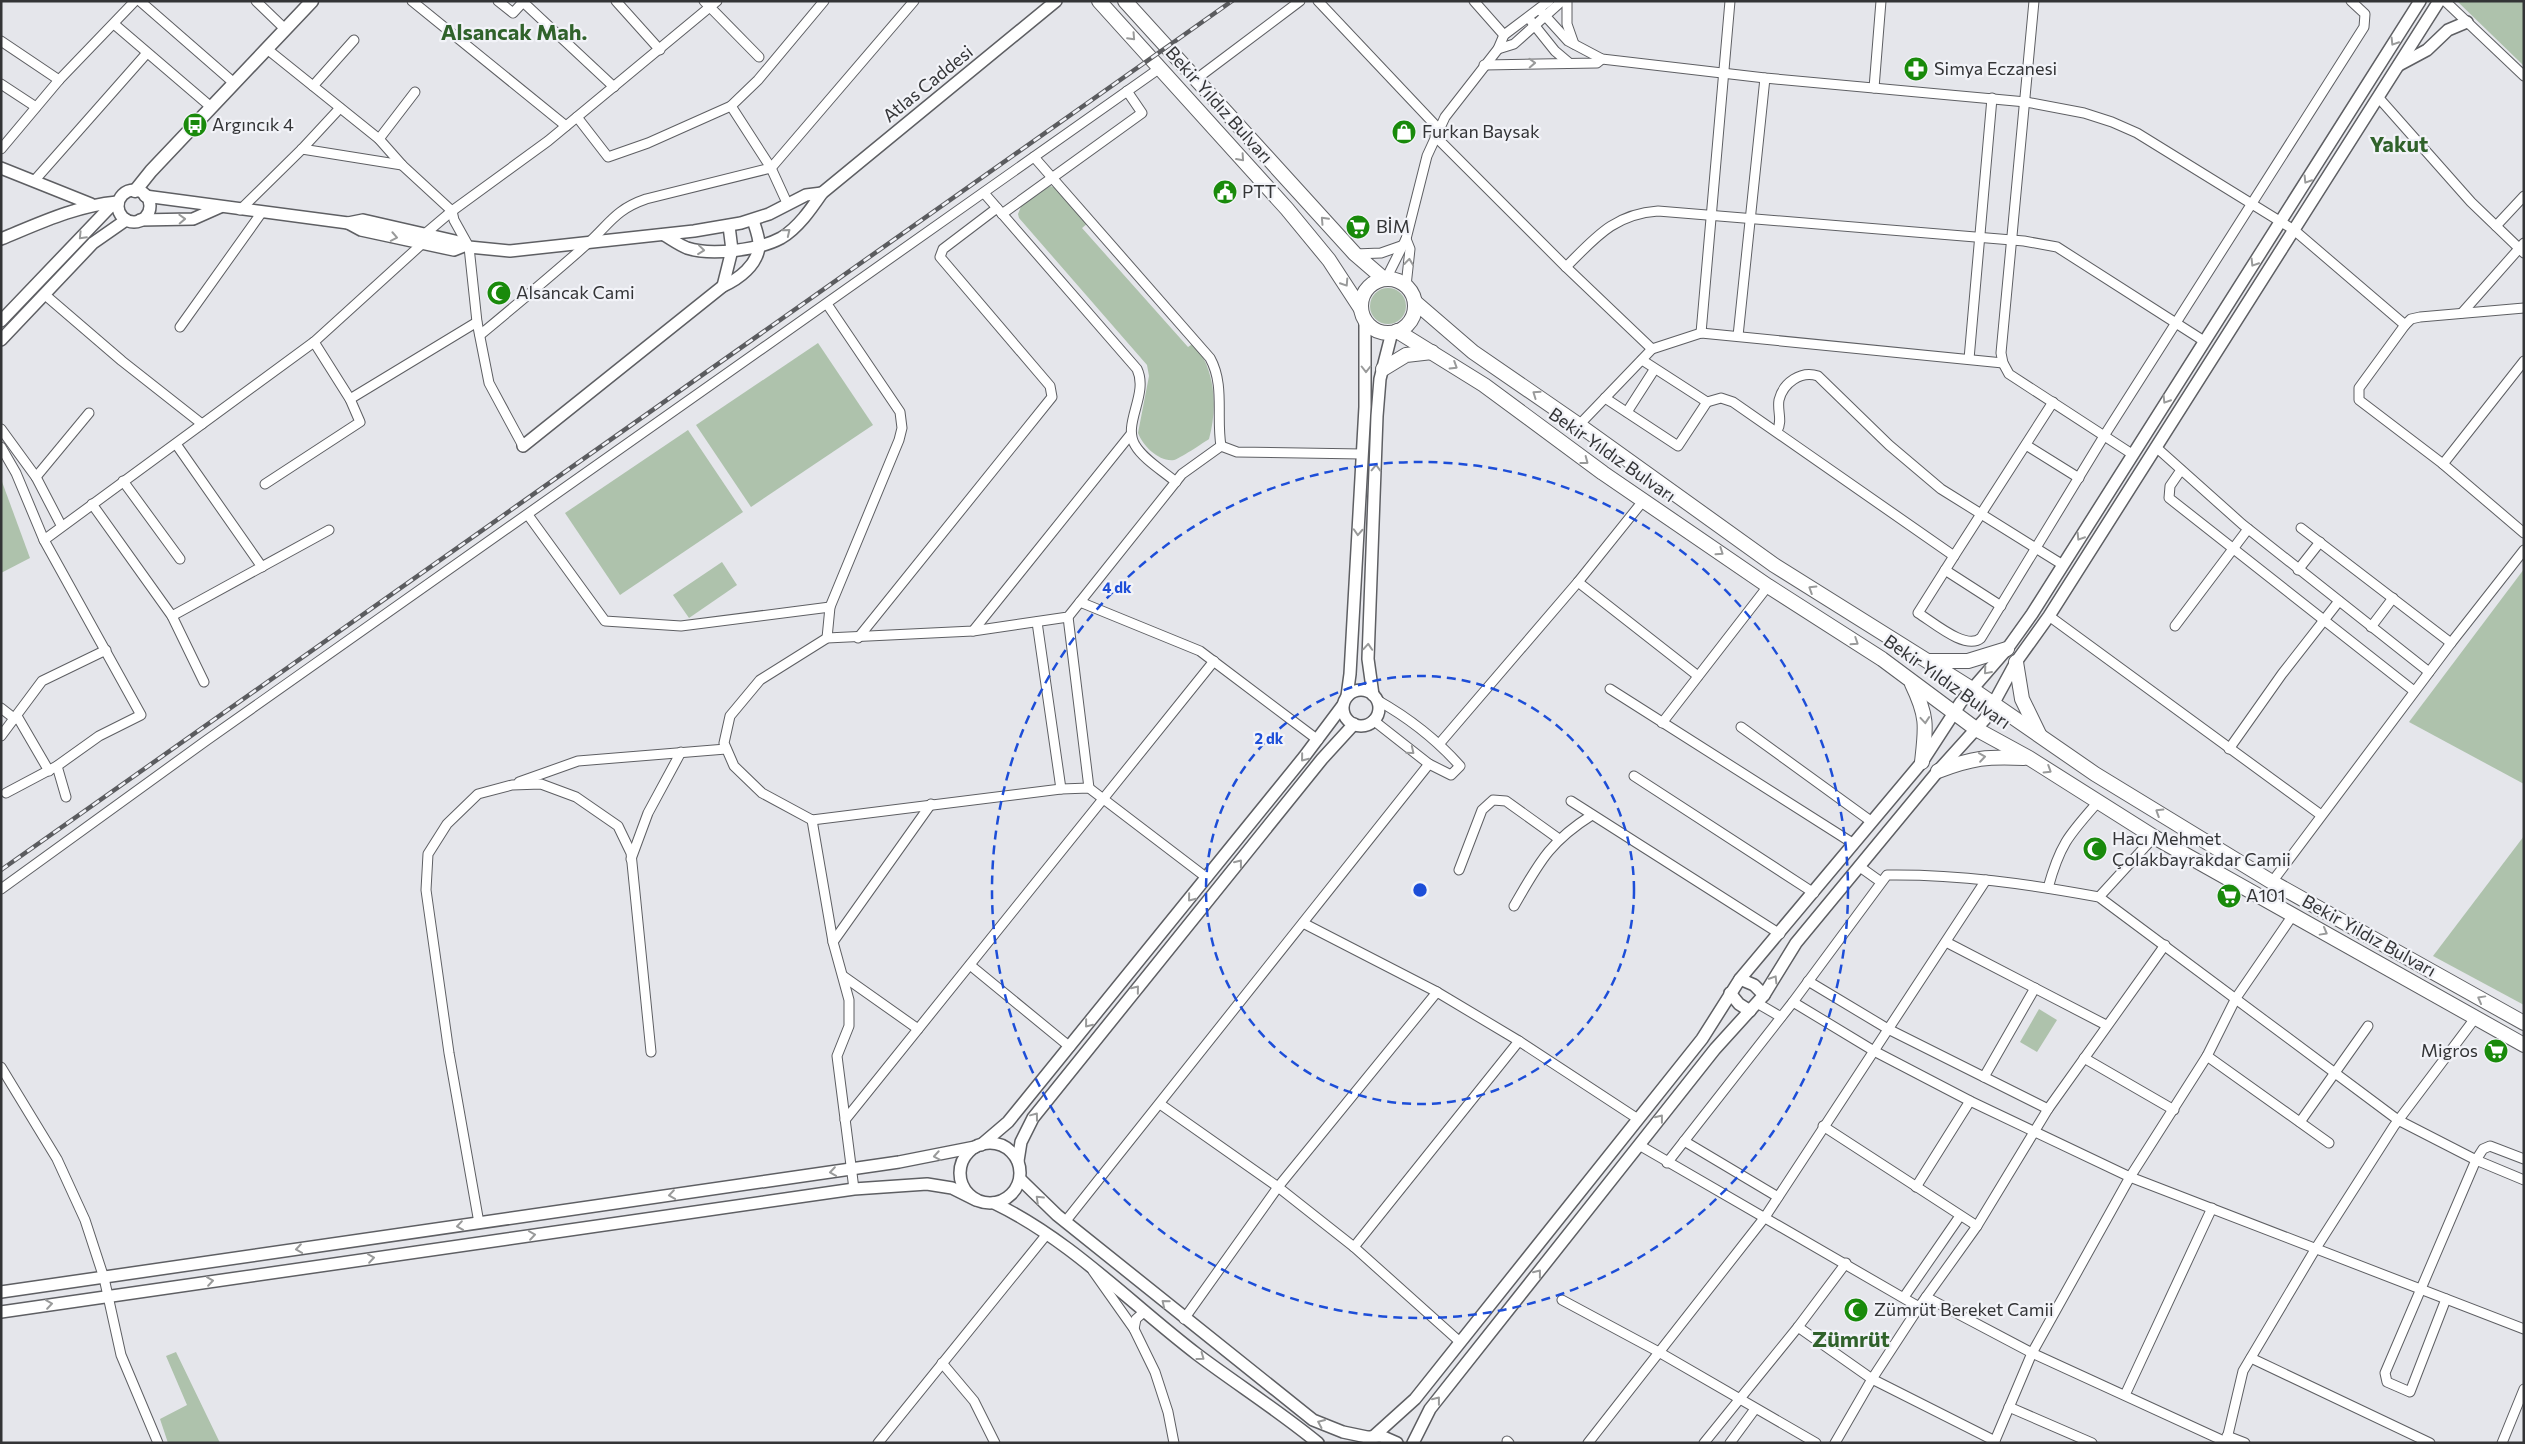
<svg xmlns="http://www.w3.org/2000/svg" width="2525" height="1444" font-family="Commissioner,sans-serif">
<rect width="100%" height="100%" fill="#e5e6eb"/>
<!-- green -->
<g fill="#aec2ac">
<polygon points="2457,1 2524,1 2524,66"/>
<path d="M1050,186L1054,187L1088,223L1082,228L1188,347L1194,343C1215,370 1218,406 1209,439C1203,443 1179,459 1174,460C1159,462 1143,446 1138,433L1149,376L1147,365L1019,218L1018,214L1022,204Z"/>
<circle cx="1388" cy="306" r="18"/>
<polygon points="818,343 873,425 751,507 696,425"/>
<polygon points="688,430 743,512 620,595 565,513"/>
<polygon points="1,479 30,558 1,573"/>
<polygon points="722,562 737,585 689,618 673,595"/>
<polygon points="2524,569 2524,784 2409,722"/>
<polygon points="2524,836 2524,1005 2433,956"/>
<polygon points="2039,1009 2057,1020 2037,1052 2020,1042"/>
<polygon points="176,1352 220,1443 168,1443 160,1419 187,1405 166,1356"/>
</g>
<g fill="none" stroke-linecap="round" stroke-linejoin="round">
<defs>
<g id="minor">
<polyline points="140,1 234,83"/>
<polyline points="256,1 285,29"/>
<polyline points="412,1 566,126"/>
<polyline points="498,1 513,13 524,1"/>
<polyline points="616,1 660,50"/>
<polyline points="704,1 759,57"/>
<polyline points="1318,1 1438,128"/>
<polyline points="1474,1 1504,35"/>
<polyline points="1567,1 1567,24 1574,44"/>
<polyline points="2034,1 2001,353 2003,363 2009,374 2132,454"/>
<polyline points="2445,1 2524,76"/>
<polyline points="523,2 614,87"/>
<polyline points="1539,9 1568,41 1602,59 1765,78 2026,102 2084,113 2112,122 2137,133 2294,230 2405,325 2411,319 2420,317 2524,308"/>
<polyline points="1531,21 1555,51 1568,62"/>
<polyline points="114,24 211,107"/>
<polyline points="1,41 59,80"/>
<polyline points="267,49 379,139 402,165 452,211 454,220 469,247 477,322 489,383 523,446"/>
<polyline points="1498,49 1514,44 1562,1"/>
<polyline points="1484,65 1597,63 1602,59"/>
<polyline points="1195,80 1300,1"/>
<polyline points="1,84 36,107"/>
<polyline points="313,86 354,40"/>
<polyline points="1874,88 1881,1"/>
<polyline points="2378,97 2471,202 2524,253"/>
<polyline points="731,106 771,168 788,205"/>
<polyline points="577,117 608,157 648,143 731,106 758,80 824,1"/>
<polyline points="1435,136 1566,267 1652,349"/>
<polyline points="379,139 415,92"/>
<polyline points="1,149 59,80 135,1"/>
<polyline points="302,149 402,165"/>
<path d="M1034,157L1210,358C1225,385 1216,416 1221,446"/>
<polyline points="34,181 147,53"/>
<path d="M984,193L1137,369C1149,394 1122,424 1135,445C1143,459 1163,471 1176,482"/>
<polyline points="240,210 302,149 340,108"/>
<polyline points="1002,214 1142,113 1127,91"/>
<polyline points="2496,226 2524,196"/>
<polyline points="426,233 452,211 548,141 717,1"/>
<polyline points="1355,254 1381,253 1401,246"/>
<path d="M1566,267C1595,238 1614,214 1658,211L2024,241L2057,247L2204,341"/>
<polyline points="1386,279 1406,239 1427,156 1445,117 1498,49 1504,35 1549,1"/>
<polyline points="1406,286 1410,249 1406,239"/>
<polyline points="44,294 122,361 202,424"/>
<polyline points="827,304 900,412 902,428 899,440 830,607 827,638"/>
<polyline points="2462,313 2524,243"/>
<polyline points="2405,325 2359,388 2359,400 2443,464 2524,533"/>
<polyline points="180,327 262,212"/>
<polyline points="1701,333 1730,1"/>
<path d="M480,335C515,306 551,276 586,245C609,225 614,210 646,199L771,168L914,1"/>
<polyline points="1738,336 1765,78"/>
<polyline points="314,342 350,399 477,322"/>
<polyline points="1969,359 1992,98"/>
<polyline points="1642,360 1707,402 1721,398 1733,402 1954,556 2053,402"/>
<polyline points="1605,398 1678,446 1707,402"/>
<polyline points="1627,412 1654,370"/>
<polyline points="1579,425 1652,349 1701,333 2003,363"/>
<polyline points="1,429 36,477 61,525"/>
<path d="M1777,431C1783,421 1777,411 1779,400C1783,383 1801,370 1818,376L1889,445L1941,489L2063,565"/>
<polyline points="176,444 262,567"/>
<polyline points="2026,445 2079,478"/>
<polyline points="1221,446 1237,452 1362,454"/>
<polyline points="1,447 16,473 44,540 141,715 99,736 57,766 6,793"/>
<polyline points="2157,448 2242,524 2429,672"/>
<polyline points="2443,464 2524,361"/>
<polyline points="2181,470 2170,486 2169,498 2414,691"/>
<polyline points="36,477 89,413"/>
<polyline points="123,481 180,559"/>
<polyline points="265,484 360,422 350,399"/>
<polyline points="92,504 172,616 329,530"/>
<polyline points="528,515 605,621 681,626 830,607"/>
<polyline points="2301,528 2451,643"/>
<polyline points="44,540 314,342 423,243"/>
<path d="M1954,556L1918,613C1933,622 1966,651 1981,638L2104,436L2364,27L2365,14L2351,1"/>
<polyline points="1945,570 2001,606"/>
<polyline points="2298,570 2320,542"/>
<polyline points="1578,582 1698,676"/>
<polyline points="1080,602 1200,651 1318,740"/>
<polyline points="172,616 204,682"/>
<polyline points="2049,616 2321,815"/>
<polyline points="1068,617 1089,788"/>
<polyline points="1037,622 1061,789"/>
<polyline points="2175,626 2248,529"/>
<polyline points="2371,627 2393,598"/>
<polyline points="973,631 1131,434"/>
<polyline points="858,638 1052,397 1050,386 940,257 943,249 997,208"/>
<polyline points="1610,689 1854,844"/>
<polyline points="1,708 15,719"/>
<polyline points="17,716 49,771"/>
<path d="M1373,720L1429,764L1451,775L1460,766C1436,739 1409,718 1377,700"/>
<polyline points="1662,723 1768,586"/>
<polyline points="1741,727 1872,822"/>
<polyline points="1,736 42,681 106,650"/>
<polyline points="1440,743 1578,582 1643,501"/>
<polyline points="2229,749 2282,674 2339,601"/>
<polyline points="57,766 66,797"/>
<polyline points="1634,776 1814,893"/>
<polyline points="519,782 578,761 726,749"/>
<polyline points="1571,801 1780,934"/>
<polyline points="812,820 833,942 849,1000 849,1026 837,1056 854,1189"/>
<polyline points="631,859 648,813 681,752"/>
<polyline points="1860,867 1881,882"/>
<polyline points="1459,870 1482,810 1493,800 1506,801 1559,839"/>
<polyline points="1207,878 1089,788 1061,789 812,820 762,793 734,766 724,743 730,716 760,680 827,638 973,631 1068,617 1182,474 1221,446"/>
<polyline points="2272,882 2451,643 2524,550"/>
<path d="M2048,888C2060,844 2069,835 2098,802"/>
<polyline points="1,889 207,740 1160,68"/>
<polyline points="2099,897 2154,837"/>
<path d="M1514,906C1539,863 1549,842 1592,815"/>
<polyline points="1303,923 1437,992"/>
<polyline points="833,942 931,804"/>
<polyline points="1946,942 2106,1025"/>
<polyline points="970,965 1070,1047"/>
<polyline points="843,976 918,1029"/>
<polyline points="1808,981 1888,1029 2048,1109"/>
<polyline points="1793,1002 1874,1051 1970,1101 2130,1177 2524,1329"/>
<polyline points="1757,1003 1781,1017"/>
<polyline points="2207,1056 2329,1143"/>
<polyline points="2084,1058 2174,1110"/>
<polyline points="1,1067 57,1159 85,1220 104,1278 121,1355 158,1443"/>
<polyline points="1984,1077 2035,988"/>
<polyline points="1160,1104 1278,1187 1354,1247 1460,1342"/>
<polyline points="845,1120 1214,661"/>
<polyline points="2300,1122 2368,1026"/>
<polyline points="1823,1126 1977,1226"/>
<polyline points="1684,1141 1778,1197"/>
<polyline points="1639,1145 1919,1307"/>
<path d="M1667,1163L1793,1002L1887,875C1958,874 2028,884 2099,897L2398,1120L2476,1160L2483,1149L2490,1146L2524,1159"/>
<polyline points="1916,1187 1970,1101"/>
<polyline points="1065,1222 1429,764"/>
<polyline points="479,1223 449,1053 426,890 428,854 447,824 478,794 512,785 541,784 576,797 618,826 631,853 651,1052"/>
<polyline points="1354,1247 1519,1041"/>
<polyline points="1093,1271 1134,1329 1155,1372 1168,1412 1174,1443"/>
<polyline points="1904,1297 1960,1216"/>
<polyline points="1926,1297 2032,1353 2226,1442"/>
<polyline points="2446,1299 2410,1392 2387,1382 2385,1373 2476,1160 2524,1180"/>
<polyline points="1562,1300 1657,1351 1816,1443"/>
<polyline points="1184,1319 1278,1187 1437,992 1519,1041 1638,1119"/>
<polyline points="1798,1327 1872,1379 1995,1441"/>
<polyline points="1134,1329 1136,1319 1145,1311"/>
<polyline points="2251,1358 2430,1443"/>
<polyline points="942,1363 974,1401 995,1443"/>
<polyline points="2125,1395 2212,1208"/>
<polyline points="2009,1407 2092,1443"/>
<polyline points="2227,1436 2245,1443"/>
<polyline points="1507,1441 1509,1443"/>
<polyline points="878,1443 1047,1234"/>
<polyline points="1588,1443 1765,1217 1986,880"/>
<polyline points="1704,1443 1798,1327 1846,1263"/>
<polyline points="1730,1443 1755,1409"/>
<polyline points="1835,1443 1872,1379 1919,1307 1977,1226 2048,1109 2165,945"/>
<polyline points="1994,1443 2032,1353 2130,1177 2207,1056 2236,998 2293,915"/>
<polyline points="2226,1443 2243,1371 2316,1248 2394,1126 2476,1017"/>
<polyline points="2502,1443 2524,1389"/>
</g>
<g id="tertiary">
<polyline points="2399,65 2427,50 2448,30 2467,22"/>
<polyline points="1,168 91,204"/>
<circle cx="134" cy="206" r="16"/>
<polyline points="145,196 348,223 363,220 455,241 469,247 510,251 694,231 741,223 769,214 806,195 822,193"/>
<polyline points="140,220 193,219 220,207"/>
<polyline points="348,223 361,230 454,250 464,246"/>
<path d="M664,235C671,239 679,245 687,248C711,256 759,250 781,238C798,228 811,209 822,193L1056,1"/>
<path d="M1,239C40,223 75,206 117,202"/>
<polyline points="723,286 732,250 729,226"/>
<polyline points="1,321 110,207 118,204"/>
<polyline points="1,340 93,243 126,220"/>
<path d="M523,446L723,286C739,279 757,265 759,247C760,239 755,227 753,220"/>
<circle cx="1361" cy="708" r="18"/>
<polyline points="1373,695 1368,659 1377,416 1380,379 1392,332"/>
<polyline points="1347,696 1350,674 1365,407 1365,321"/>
<polyline points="1740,979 1754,985 1764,995"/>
<polyline points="1730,993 1739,1004 1750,1011"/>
<circle cx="990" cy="1173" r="30"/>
<polyline points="981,1145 1008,1122 1304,757 1343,705"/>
<polyline points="1018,1161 1021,1142 1033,1118 1322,759 1354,724"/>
<polyline points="1020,1179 1057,1215 1313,1420 1343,1432 1367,1437"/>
<path d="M994,1203C1071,1240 1131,1304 1198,1355C1238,1385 1279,1411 1318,1443"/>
<polyline points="1,1292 899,1162 975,1147"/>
<polyline points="1,1312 854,1189 927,1184 952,1188 976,1200"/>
<polyline points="1374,1436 1415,1399 1702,1039 1740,979 1922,762 1961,702 2007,649 2032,614 2420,1"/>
<polyline points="1370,1437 1381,1436 1397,1443"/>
<polyline points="1413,1443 1430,1409 1715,1049 1764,995 1796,943 1938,771 1985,719 2016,662 2049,616 2439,1"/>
</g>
<polyline id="secondary" points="135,191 151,171 312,1"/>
<g id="primary">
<polyline points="1099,1 1287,209 1329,260 1361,309"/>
<polyline points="1125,1 1355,254 1384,279"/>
<circle cx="1388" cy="306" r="27"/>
<polyline points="1415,302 1473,352 1579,425 1774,565 1972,689 2095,774 2272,882 2524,1023"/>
<polyline points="1397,331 1484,385 1603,473 1768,586 1882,659 1976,729 2029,758 2154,837 2524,1045"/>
<polyline points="1383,369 1406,355 1432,352"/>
<polyline points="1929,661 1968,661 2007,649"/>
<polyline points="2016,662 2022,699 2039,734"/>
<path d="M1912,684C1928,717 1926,727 1922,762"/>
<path d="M1938,771C1972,758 1988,756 2024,758"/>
</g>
</defs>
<!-- minor casing -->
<use href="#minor" stroke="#5e5f63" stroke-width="11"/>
<!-- tertiary casing -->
<use href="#tertiary" stroke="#5e5f63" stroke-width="14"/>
<!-- secondary casing -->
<use href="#secondary" stroke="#5e5f63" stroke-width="15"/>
<!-- primary casing -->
<use href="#primary" stroke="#5e5f63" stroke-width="16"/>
<!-- minor -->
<use href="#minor" stroke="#fff" stroke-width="9"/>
<!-- tertiary -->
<use href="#tertiary" stroke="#fff" stroke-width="11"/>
<!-- secondary -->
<use href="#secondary" stroke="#fff" stroke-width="12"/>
<!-- primary -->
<use href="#primary" stroke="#fff" stroke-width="14"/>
<defs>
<polyline id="rail" points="1,870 1232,1"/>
</defs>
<!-- rail casing -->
<use href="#rail" stroke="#5b5c5f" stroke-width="4.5"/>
<!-- rail -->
<use href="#rail" stroke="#f2f3f8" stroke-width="2.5" stroke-dasharray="8" stroke-linecap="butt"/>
</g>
<!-- one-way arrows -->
<defs><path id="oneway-chevron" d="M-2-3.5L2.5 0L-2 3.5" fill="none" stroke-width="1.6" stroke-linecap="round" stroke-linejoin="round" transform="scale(1.25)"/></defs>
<g stroke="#999a9a">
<use href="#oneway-chevron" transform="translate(1132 37) rotate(47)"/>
<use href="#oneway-chevron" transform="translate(2394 42) rotate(122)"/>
<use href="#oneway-chevron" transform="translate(1532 63) rotate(-2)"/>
<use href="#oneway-chevron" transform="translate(1241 158) rotate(48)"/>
<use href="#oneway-chevron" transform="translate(2307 180) rotate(122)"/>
<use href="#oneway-chevron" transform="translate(182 219) rotate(-2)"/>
<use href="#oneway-chevron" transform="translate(1324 220) rotate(-133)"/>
<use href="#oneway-chevron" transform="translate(787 232) rotate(-39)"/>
<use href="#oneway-chevron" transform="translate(82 236) rotate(134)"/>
<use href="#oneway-chevron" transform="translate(394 237) rotate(11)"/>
<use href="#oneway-chevron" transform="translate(701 250) rotate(6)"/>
<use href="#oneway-chevron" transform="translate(1409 262) rotate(-84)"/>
<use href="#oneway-chevron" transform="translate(2254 263) rotate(122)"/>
<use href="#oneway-chevron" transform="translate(1345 283) rotate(57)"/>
<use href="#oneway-chevron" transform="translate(1454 366) rotate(32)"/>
<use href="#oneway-chevron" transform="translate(1366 369) rotate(90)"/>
<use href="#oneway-chevron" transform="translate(1536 394) rotate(-145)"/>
<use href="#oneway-chevron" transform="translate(2166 400) rotate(122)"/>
<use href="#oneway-chevron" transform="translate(1585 461) rotate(37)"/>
<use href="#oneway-chevron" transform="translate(1376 468) rotate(-88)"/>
<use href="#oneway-chevron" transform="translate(1358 532) rotate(93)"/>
<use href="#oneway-chevron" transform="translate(2080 537) rotate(122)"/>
<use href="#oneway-chevron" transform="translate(1720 552) rotate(34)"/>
<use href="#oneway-chevron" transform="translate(1812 589) rotate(-148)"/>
<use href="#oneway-chevron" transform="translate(1855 642) rotate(33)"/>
<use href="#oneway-chevron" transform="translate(1368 647) rotate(-86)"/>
<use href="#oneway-chevron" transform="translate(1987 671) rotate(131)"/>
<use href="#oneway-chevron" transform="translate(1925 720) rotate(85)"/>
<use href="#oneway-chevron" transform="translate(1411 751) rotate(39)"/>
<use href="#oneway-chevron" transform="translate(1982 757) rotate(-8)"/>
<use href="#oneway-chevron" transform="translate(1304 758) rotate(129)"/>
<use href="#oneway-chevron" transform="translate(2048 770) rotate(32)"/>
<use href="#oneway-chevron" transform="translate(2159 812) rotate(-148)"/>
<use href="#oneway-chevron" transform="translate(1239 863) rotate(-52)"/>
<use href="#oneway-chevron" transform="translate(1191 898) rotate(129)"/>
<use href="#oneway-chevron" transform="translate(2324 932) rotate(29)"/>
<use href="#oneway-chevron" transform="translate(1774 979) rotate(-58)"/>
<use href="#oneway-chevron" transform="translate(1136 989) rotate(-51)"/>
<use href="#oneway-chevron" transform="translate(2481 999) rotate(-151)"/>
<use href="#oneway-chevron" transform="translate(1088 1024) rotate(129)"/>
<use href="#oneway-chevron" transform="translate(1035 1116) rotate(-53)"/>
<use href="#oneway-chevron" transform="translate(1660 1118) rotate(-52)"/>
<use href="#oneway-chevron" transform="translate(937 1156) rotate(170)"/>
<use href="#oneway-chevron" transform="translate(833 1172) rotate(172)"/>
<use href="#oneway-chevron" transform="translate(672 1195) rotate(172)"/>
<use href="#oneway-chevron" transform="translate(1039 1199) rotate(-136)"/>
<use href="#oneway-chevron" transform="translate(460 1226) rotate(172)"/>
<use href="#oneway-chevron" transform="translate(532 1235) rotate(-8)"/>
<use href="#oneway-chevron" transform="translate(299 1249) rotate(172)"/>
<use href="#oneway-chevron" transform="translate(371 1258) rotate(-8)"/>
<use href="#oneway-chevron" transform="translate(1538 1273) rotate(-52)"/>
<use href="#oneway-chevron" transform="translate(210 1281) rotate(-8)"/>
<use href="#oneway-chevron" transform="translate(1165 1303) rotate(-141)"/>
<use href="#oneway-chevron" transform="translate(49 1304) rotate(-8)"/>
<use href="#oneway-chevron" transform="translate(1201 1357) rotate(36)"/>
<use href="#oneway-chevron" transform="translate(1437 1400) rotate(-52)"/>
<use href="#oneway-chevron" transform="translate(1321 1423) rotate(-156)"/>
</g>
<!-- distance rings -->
<g fill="none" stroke="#1d4ed8" stroke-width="2.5" stroke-dasharray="9 6">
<circle cx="1420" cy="890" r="214"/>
<circle cx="1420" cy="890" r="428"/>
</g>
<!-- icons -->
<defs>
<symbol id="pharmacy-disc" viewBox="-11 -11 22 22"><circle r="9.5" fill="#198a0b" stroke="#f2f3f8"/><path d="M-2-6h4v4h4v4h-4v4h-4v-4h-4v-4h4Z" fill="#fff"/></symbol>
<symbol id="bus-disc" viewBox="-11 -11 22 22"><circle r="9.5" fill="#198a0b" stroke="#f2f3f8"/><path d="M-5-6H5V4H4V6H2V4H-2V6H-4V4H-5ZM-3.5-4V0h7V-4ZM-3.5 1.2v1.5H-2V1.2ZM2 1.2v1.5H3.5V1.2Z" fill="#fff"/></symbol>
<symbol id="shop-disc" viewBox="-11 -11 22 22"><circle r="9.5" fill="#198a0b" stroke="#f2f3f8"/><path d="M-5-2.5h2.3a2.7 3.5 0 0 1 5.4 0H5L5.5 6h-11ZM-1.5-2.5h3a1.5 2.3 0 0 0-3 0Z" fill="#fff"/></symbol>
<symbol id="civic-disc" viewBox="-11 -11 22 22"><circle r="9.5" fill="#198a0b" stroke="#f2f3f8"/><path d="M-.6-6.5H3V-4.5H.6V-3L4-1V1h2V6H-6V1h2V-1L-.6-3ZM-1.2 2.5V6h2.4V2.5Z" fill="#fff"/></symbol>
<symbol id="supermarket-disc" viewBox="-11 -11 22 22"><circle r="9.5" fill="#198a0b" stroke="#f2f3f8"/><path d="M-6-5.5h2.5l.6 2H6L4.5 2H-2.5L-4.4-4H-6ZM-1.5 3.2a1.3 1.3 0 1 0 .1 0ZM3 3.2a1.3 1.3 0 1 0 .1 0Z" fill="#fff"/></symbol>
<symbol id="mosque-disc" viewBox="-11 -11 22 22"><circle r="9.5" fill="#198a0b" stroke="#f2f3f8"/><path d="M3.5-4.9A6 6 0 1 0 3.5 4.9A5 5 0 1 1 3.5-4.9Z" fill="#fff"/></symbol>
</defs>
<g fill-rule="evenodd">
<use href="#pharmacy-disc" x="1902" y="55" width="28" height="28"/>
<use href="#bus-disc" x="181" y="111" width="28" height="28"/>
<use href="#shop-disc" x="1390" y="118" width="28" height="28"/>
<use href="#civic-disc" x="1211" y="178" width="28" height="28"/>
<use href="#supermarket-disc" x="1344" y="213" width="28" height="28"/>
<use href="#mosque-disc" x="485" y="279" width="28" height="28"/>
<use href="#mosque-disc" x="2081" y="835" width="28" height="28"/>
<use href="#supermarket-disc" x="2215" y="882" width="28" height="28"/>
<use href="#supermarket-disc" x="2482" y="1037" width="28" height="28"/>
<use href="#mosque-disc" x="1842" y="1296" width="28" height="28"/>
</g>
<g text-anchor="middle" stroke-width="4.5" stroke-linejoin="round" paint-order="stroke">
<!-- poi labels -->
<g font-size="18" fill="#333436" stroke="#f2f3f8" text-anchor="start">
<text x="1934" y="75">Simya Eczanesi</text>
<text x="212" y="131">Argıncık 4</text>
<text x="1422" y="138">Furkan Baysak</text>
<text x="1242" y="198">PTT</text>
<text x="1376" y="233">BİM</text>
<text x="516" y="299">Alsancak Cami</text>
<text x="2112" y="845">Hacı Mehmet<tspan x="2112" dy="21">Çolakbayrakdar Camii</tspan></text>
<text x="2246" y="902">A101</text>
<text x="2478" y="1057" text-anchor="end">Migros</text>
<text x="1874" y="1316">Zümrüt Bereket Camii</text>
</g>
<!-- street labels -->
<g font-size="18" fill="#333436" stroke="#f2f3f8">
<text transform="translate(928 84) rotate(-39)" y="6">Atlas Caddesi</text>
<text transform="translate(1219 105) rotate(48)" y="6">Bekir Yıldız Bulvarı</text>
<text transform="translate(1612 455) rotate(35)" y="6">Bekir Yıldız Bulvarı</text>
<text transform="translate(1947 682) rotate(35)" y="6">Bekir Yıldız Bulvarı</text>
<text transform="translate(2369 936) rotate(29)" y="6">Bekir Yıldız Bulvarı</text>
</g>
<!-- district labels -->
<g font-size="22" font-weight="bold" fill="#30622b" stroke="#f2f3f8">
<text x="514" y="40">Alsancak Mah.</text>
<text x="2399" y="152">Yakut</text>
<text x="1851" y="1347">Zümrüt</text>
</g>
</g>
<circle cx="1420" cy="890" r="8" fill="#1d4ed8" stroke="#f2f3f8" stroke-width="2.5"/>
<g font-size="15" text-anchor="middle" font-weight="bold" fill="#1d4ed8" stroke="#f2f3f8" stroke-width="4.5" stroke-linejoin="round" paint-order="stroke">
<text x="1117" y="593">4 dk</text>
<text x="1269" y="744">2 dk</text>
</g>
<!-- border -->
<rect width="2525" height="1444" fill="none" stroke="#333436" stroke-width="5"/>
</svg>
